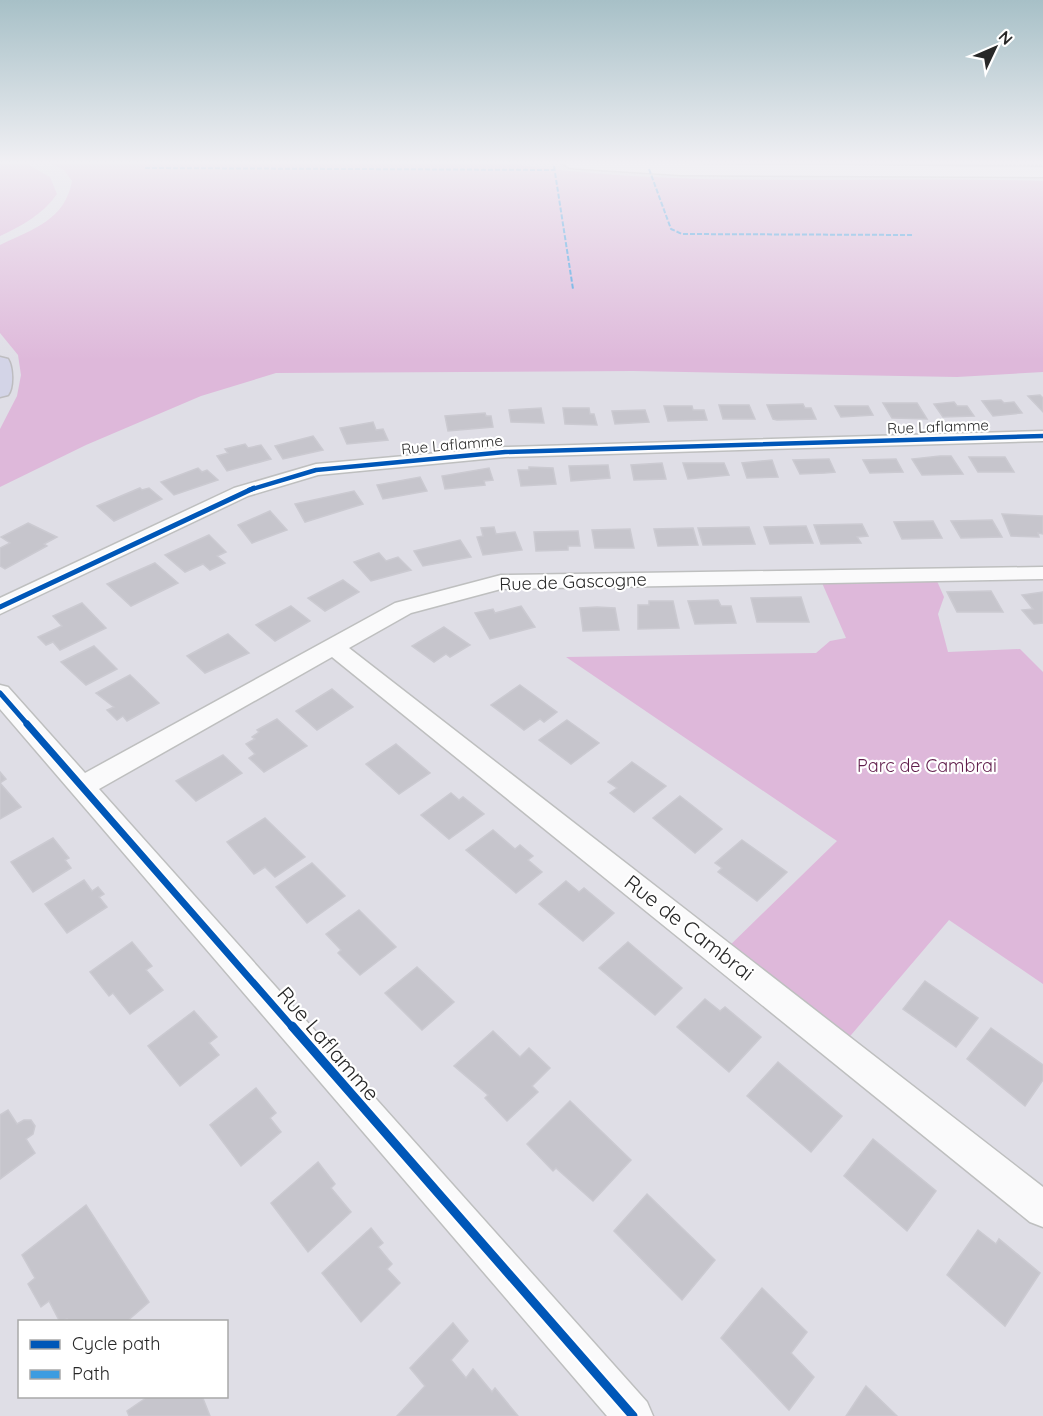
<svg xmlns="http://www.w3.org/2000/svg" width="1043" height="1416" font-family="Quicksand,sans-serif">
<rect width="100%" height="100%" fill="#dfdee6"/>
<!-- green -->
<g fill="#deb8da">
<path d="M0,163L27,164L50,177L57,194C42,215 23,225 0,236Z"/>
<path d="M50,163H507C684,190 865,175 1043,181V372L957,377L633,371L276,373L201,396L86,445L0,487V429L17,396L21,375L18,355L0,333V245C33,229 65,220 72,181L64,170Z"/>
<polygon points="819,576 937,581 944,597 938,614 948,652 1020,649 1043,672 1043,984 949,920 840,1048 721,954 837,841 566,657 816,653 830,641 846,638"/>
</g>
<!-- building -->
<g fill="#c6c5cc" stroke="#cbcad1" stroke-width="1.5">
<polygon points="1040,395 1043,398 1043,412 1028,396"/>
<polygon points="1001,400 1004,403 1014,402 1022,413 993,416 982,401"/>
<polygon points="954,402 957,406 967,406 974,416 943,417 934,404"/>
<polygon points="883,403 917,403 927,419 892,418"/>
<polygon points="803,404 805,408 811,408 816,419 777,420 773,419 767,405"/>
<polygon points="719,405 749,405 755,419 723,419"/>
<polygon points="664,406 692,406 693,410 704,410 707,420 668,421"/>
<polygon points="835,406 868,406 873,415 841,417"/>
<polygon points="541,408 544,423 511,422 509,410"/>
<polygon points="563,408 589,408 590,414 594,414 597,425 565,424"/>
<polygon points="645,410 649,422 615,424 612,411"/>
<polygon points="485,413 486,416 491,416 493,427 448,431 445,416"/>
<polygon points="373,422 376,430 383,429 388,440 347,444 340,428"/>
<polygon points="313,436 323,450 283,459 275,446"/>
<polygon points="245,444 248,448 261,445 271,459 227,471 217,456 228,453 225,449"/>
<polygon points="940,456 951,456 963,474 922,475 912,459"/>
<polygon points="969,457 1005,457 1014,472 978,472"/>
<polygon points="829,459 835,472 825,473 800,474 793,460"/>
<polygon points="896,459 903,472 870,473 863,460"/>
<polygon points="772,460 778,477 747,478 742,463"/>
<polygon points="662,463 666,479 634,480 631,465"/>
<polygon points="683,463 724,463 729,475 688,479"/>
<polygon points="608,465 610,478 571,481 569,466"/>
<polygon points="529,467 553,468 556,484 521,486 518,470 529,470"/>
<polygon points="198,468 202,472 207,470 218,480 174,495 161,482"/>
<polygon points="489,468 493,480 484,481 485,485 445,489 442,476"/>
<polygon points="420,477 427,491 383,499 377,485"/>
<polygon points="140,488 142,490 149,488 162,499 114,521 97,506"/>
<polygon points="354,491 363,504 305,522 295,504"/>
<polygon points="270,511 287,530 252,543 238,525"/>
<polygon points="1002,514 1043,516 1043,534 1038,533 1039,537 1011,536"/>
<polygon points="992,520 1002,537 961,538 951,521"/>
<polygon points="933,521 942,538 902,539 894,522"/>
<polygon points="28,523 57,537 44,544 47,546 5,569 0,566 0,548 10,543 1,537"/>
<polygon points="862,524 868,536 857,537 861,543 821,544 814,525"/>
<polygon points="806,526 813,543 770,544 764,527"/>
<polygon points="494,527 496,534 515,532 522,550 483,555 477,537 483,536 481,528"/>
<polygon points="749,527 755,544 703,545 698,528"/>
<polygon points="693,528 698,545 658,546 654,529"/>
<polygon points="630,529 634,548 595,548 592,530"/>
<polygon points="578,531 580,546 568,546 568,550 536,551 534,532"/>
<polygon points="209,535 226,552 217,556 225,563 210,570 203,564 185,572 165,555"/>
<polygon points="460,540 471,557 423,566 414,551"/>
<polygon points="379,553 386,561 398,557 411,570 371,581 354,562"/>
<polygon points="155,563 178,583 131,606 107,584"/>
<polygon points="343,580 359,592 325,611 308,598"/>
<polygon points="991,591 1003,612 957,612 947,592"/>
<polygon points="1043,592 1043,623 1034,624 1022,610 1033,609 1022,595"/>
<polygon points="801,597 809,622 757,622 751,598"/>
<polygon points="718,600 721,606 731,606 736,623 695,624 688,601"/>
<polygon points="649,601 673,601 679,628 638,629 638,605 649,605"/>
<polygon points="82,603 106,628 60,650 53,642 46,645 38,637 62,626 53,616"/>
<polygon points="291,606 310,621 275,641 256,625"/>
<polygon points="521,606 535,627 490,639 475,613 493,609 495,613"/>
<polygon points="597,607 615,608 619,630 583,631 580,608"/>
<polygon points="444,627 470,645 450,657 446,654 434,662 412,646"/>
<polygon points="228,634 249,653 205,673 187,656"/>
<polygon points="94,646 117,669 86,685 61,662"/>
<polygon points="130,675 159,703 127,721 123,716 117,720 107,710 114,707 96,693"/>
<polygon points="520,685 557,712 544,722 540,719 524,730 491,705"/>
<polygon points="332,689 353,707 317,730 296,711"/>
<polygon points="277,719 307,746 264,772 249,758 255,754 246,744 255,739 252,737 259,732 257,730"/>
<polygon points="567,720 599,743 571,764 539,740"/>
<polygon points="396,744 430,773 399,794 366,764"/>
<polygon points="223,755 242,773 196,801 176,781"/>
<polygon points="632,762 666,786 634,812 610,793 617,788 608,782"/>
<polygon points="0,772 6,779 0,783 21,807 0,819"/>
<polygon points="451,793 459,800 463,797 484,814 449,839 421,815"/>
<polygon points="680,796 722,829 695,853 653,818"/>
<polygon points="265,818 305,857 275,877 265,867 254,874 227,842"/>
<polygon points="493,830 515,849 520,845 533,856 528,860 542,872 516,893 466,850"/>
<polygon points="53,838 69,858 65,860 71,868 33,892 11,862"/>
<polygon points="742,840 787,872 757,901 718,872 722,868 715,863"/>
<polygon points="312,863 345,896 307,923 276,887"/>
<polygon points="84,880 92,891 98,887 104,894 99,897 107,907 67,933 45,904"/>
<polygon points="566,881 579,892 584,888 614,913 583,941 539,904"/>
<polygon points="359,910 396,947 360,975 338,953 341,950 326,934"/>
<polygon points="132,942 152,966 146,970 163,990 130,1014 113,993 109,996 90,972"/>
<polygon points="628,942 682,988 655,1015 599,968"/>
<polygon points="417,967 454,1002 422,1030 385,993"/>
<polygon points="925,981 978,1018 956,1047 903,1009"/>
<polygon points="705,999 720,1011 725,1007 761,1037 729,1072 677,1027"/>
<polygon points="194,1011 217,1037 209,1043 219,1055 180,1086 148,1046"/>
<polygon points="991,1028 1043,1065 1043,1080 1025,1106 967,1059"/>
<polygon points="493,1031 520,1057 529,1048 550,1068 532,1086 538,1092 507,1121 485,1098 488,1095 454,1066"/>
<polygon points="778,1062 842,1116 811,1152 747,1096"/>
<polygon points="256,1088 276,1113 270,1118 281,1132 241,1166 210,1125"/>
<polygon points="570,1101 631,1160 593,1201 556,1168 553,1171 527,1144"/>
<polygon points="8,1110 17,1124 24,1120 31,1120 35,1126 33,1134 26,1139 35,1153 0,1179 0,1115"/>
<polygon points="873,1139 936,1191 907,1231 844,1176"/>
<polygon points="318,1162 335,1184 331,1188 351,1212 308,1252 271,1203"/>
<polygon points="647,1194 715,1260 682,1300 614,1231"/>
<polygon points="86,1205 149,1302 126,1322 69,1322 67,1319 60,1322 49,1301 41,1307 28,1284 35,1278 22,1255"/>
<polygon points="371,1228 383,1243 378,1247 392,1264 387,1269 400,1283 361,1322 322,1273"/>
<polygon points="978,1230 996,1244 999,1239 1040,1273 1005,1326 947,1275"/>
<polygon points="762,1288 807,1332 791,1353 814,1377 789,1410 721,1338"/>
<polygon points="453,1323 468,1341 451,1360 466,1378 473,1369 492,1392 495,1388 518,1416 397,1416 425,1386 410,1368"/>
<polygon points="866,1386 897,1416 846,1416"/>
<polygon points="149,1396 202,1396 210,1416 129,1416 127,1411"/>
</g>
<g fill="none" stroke-linecap="round" stroke-linejoin="round">
<defs>
<g id="street">
<polygon points="1043,431 1043,441 505,457 318,475 248,496 0,614 0,598 234,488 316,464 505,447"/>
<polygon points="1043,567 1043,579 501,589 411,613 349,648 1043,1187 1043,1227 1030,1222 332,657 99,789 647,1402 653,1416 607,1416 0,709 0,685 8,687 85,773 395,603 501,575"/>
</g>
<polygon id="secondary" points="562,163 1043,167 1043,177 681,175 570,168"/>
<path id="highway" d="M0,357L8,359C13,367 14,387 8,395L0,397Z"/>
</defs>
<!-- street casing -->
<use href="#street" stroke="#bebfbf" stroke-width="3"/>
<!-- secondary casing -->
<use href="#secondary" stroke="#bebfbf" stroke-width="3"/>
<!-- highway casing -->
<use href="#highway" stroke="#bdbcbf" stroke-width="3"/>
<!-- street -->
<use href="#street" fill="#fafafb" fill-rule="evenodd"/>
<!-- secondary -->
<use href="#secondary" fill="#fafafb" fill-rule="evenodd"/>
<!-- highway -->
<use href="#highway" fill="#d3d4e7" fill-rule="evenodd"/>
<!-- quiet -->
<g stroke="#3d9ce0" stroke-width="2" stroke-dasharray="5 2" stroke-linecap="butt">
<polyline points="554,166 573,289"/>
<polyline points="145,168 554,170"/>
<polyline points="649,169 671,229 682,234 914,235"/>
</g>
<defs>
<polyline id="cycleway-far3" points="249,490 316,470 505,452 1043,436"/>
<g id="cycleway-far2">
<polyline points="0,607 254,488"/>
<polyline points="0,693 28,725"/>
</g>
<polyline id="cycleway-far1" points="27,724 293,1028"/>
<polyline id="cycleway" points="292,1026 633,1416"/>
</defs>
<!-- cycleway-far3 casing -->
<use href="#cycleway-far3" stroke="#fff" stroke-width="7"/>
<!-- cycleway-far2 casing -->
<use href="#cycleway-far2" stroke="#fff" stroke-width="8"/>
<!-- cycleway-far1 casing -->
<use href="#cycleway-far1" stroke="#fff" stroke-width="10"/>
<!-- cycleway casing -->
<use href="#cycleway" stroke="#fff" stroke-width="13"/>
<!-- cycleway-far3 -->
<use href="#cycleway-far3" stroke="#0057b8" stroke-width="4.5"/>
<!-- cycleway-far2 -->
<use href="#cycleway-far2" stroke="#0057b8" stroke-width="5"/>
<!-- cycleway-far1 -->
<use href="#cycleway-far1" stroke="#0057b8" stroke-width="7"/>
<!-- cycleway -->
<use href="#cycleway" stroke="#0057b8" stroke-width="9"/>
</g>
<!-- sky -->
<linearGradient id="sky" x2="0" y2="1"><stop stop-color="#a7c0c7"/><stop offset="0.45" stop-color="#f1f0f4"/><stop offset="1" stop-color="#f1f0f4" stop-opacity="0"/></linearGradient>
<rect width="1043" height="361" fill="url(#sky)"/>
<g text-anchor="middle" stroke-width="4.5" stroke-linejoin="round" paint-order="stroke">
<!-- far-street labels -->
<g font-size="15" fill="#282828" stroke="#fff">
<text transform="translate(938 427) rotate(-2)" y="5">Rue Laflamme</text>
<text transform="translate(452 445) rotate(-5)" y="5">Rue Laflamme</text>
</g>
<!-- street labels -->
<g font-size="18" fill="#282828" stroke="#fff">
<text transform="translate(573 582) rotate(-2)" y="6">Rue de Gascogne</text>
</g>
<!-- park labels -->
<g font-size="18" fill="#601d4b" stroke="#fff">
<text x="927" y="772">Parc de Cambrai</text>
</g>
<!-- near-street labels -->
<g font-size="21" fill="#282828" stroke="#fff">
<text transform="translate(689 928) rotate(38)" y="7">Rue de Cambrai</text>
<text transform="translate(328 1044) rotate(49)" y="7">Rue Laflamme</text>
</g>
</g>
<!-- legend -->
<rect x="18" y="1320" width="210" height="78" fill="#ffffff" stroke="#a9a9a9" stroke-width="1.5"/>
<rect x="30" y="1340" width="30" height="9" fill="#0057b8" stroke="#a9a9a9" stroke-width="1.5"/>
<text x="72" y="1350" font-size="18" fill="#282828">Cycle path</text>
<rect x="30" y="1370" width="30" height="9" fill="#3d9ce0" stroke="#a9a9a9" stroke-width="1.5"/>
<text x="72" y="1380" font-size="18" fill="#282828">Path</text>
<!-- north arrow -->
<g transform="translate(995 48) rotate(46)" stroke="#ffffff" stroke-width="4.5" paint-order="stroke">
<path d="M0-4.5L10 22L0 15L-10 22Z" fill="#282828"/>
<text y="-9" font-size="16" font-weight="bold" text-anchor="middle" fill="#282828">N</text>
</g>
</svg>
